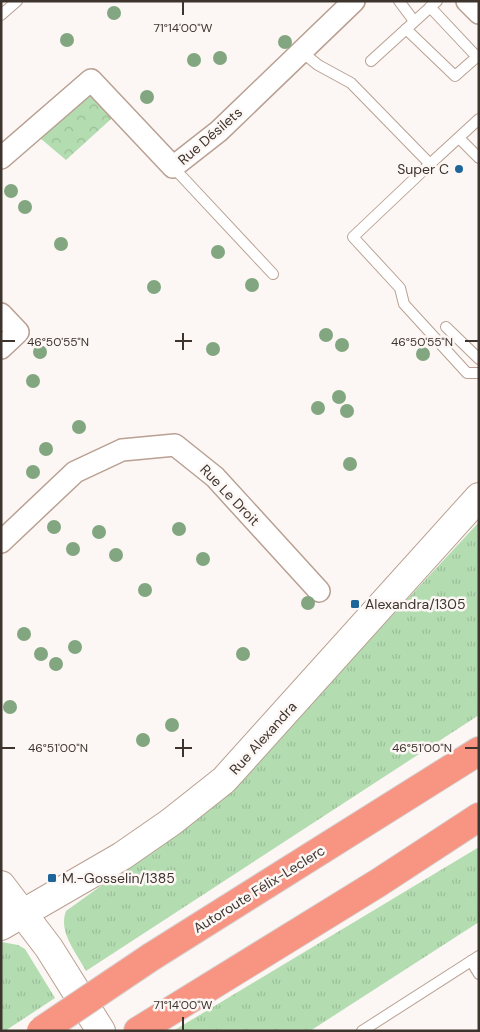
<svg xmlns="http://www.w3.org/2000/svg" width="480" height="1032" font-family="'DM Sans',sans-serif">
<defs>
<pattern id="grass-tufts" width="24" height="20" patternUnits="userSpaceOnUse" patternTransform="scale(1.25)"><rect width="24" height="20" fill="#b3ddb1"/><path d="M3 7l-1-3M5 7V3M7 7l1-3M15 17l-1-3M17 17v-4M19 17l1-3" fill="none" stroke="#9bbe99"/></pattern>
<pattern id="forest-crowns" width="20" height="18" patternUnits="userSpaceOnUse" patternTransform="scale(1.25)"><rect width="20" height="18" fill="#b3ddb1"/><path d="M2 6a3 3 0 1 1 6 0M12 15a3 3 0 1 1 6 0" fill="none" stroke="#9bbe99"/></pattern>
</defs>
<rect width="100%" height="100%" fill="#fcf7f4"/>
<!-- grass -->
<g fill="url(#grass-tufts)">
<path d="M479,522V715L86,971C76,952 58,932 66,911L202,813L244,775Z"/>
<polygon points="479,847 479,922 310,1031 173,1031"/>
<polygon points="2,942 18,945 25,949 55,998 5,1031 1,1031"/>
</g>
<!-- forest -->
<polygon fill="url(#forest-crowns)" points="81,85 121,110 66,160 34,133"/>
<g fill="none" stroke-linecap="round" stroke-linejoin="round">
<defs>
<g id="lane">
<polyline points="399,1 414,21"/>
<polyline points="430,7 477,57"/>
<polyline points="1,15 17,1"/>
<polyline points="406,29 455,76 479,55"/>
<polyline points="302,52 318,65 351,83 430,164 479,119"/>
<polyline points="371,61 437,1"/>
<polyline points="459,138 479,158"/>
<polyline points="430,164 353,237 400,288 404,304 467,373 479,373"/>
<polyline points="173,167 273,274"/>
<polyline points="446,327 479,359"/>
<polyline points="471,961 479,974"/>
<polyline points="362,1031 479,956"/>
</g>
<g id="street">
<polyline points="467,1 479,13"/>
<polyline points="1,158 91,80 173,167 219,131 354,1"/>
<polyline points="1,314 18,332 1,348"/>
<polyline points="1,542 75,472 122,450 175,445 215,477 319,591"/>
</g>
<g id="secondary">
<polyline points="1,885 49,948 101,1031"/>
<polyline points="1,926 122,856 171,822 224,780 479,497"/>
</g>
<g id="highway">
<polyline points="151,957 479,751"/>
<polyline points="138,1031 378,883 479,817"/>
</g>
</defs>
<!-- lane casing -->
<use href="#lane" stroke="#b9a092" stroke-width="12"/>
<!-- street casing -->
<use href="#street" stroke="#b9a092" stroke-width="24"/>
<!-- secondary casing -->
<use href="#secondary" stroke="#b9a092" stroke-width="30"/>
<!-- highway casing -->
<use href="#highway" stroke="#d5d2d1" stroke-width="30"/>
<!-- lane -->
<use href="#lane" stroke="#fff" stroke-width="10"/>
<!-- street -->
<use href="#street" stroke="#fff" stroke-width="21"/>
<!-- secondary -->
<use href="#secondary" stroke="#fff" stroke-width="28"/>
<!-- highway -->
<use href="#highway" stroke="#f79482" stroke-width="28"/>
<defs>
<polyline id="highway-bridge" points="41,1031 151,957"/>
</defs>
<!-- highway-bridge casing -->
<use href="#highway-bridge" stroke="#d5d2d1" stroke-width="30" stroke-linecap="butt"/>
<!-- highway-bridge -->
<use href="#highway-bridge" stroke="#f79482" stroke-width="28"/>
</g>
<!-- trees -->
<g fill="#82a680">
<circle cx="114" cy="13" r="7"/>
<circle cx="67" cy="40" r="7"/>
<circle cx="285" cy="42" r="7"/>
<circle cx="220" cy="58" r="7"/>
<circle cx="194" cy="60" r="7"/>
<circle cx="147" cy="97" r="7"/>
<circle cx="11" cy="191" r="7"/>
<circle cx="25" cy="207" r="7"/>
<circle cx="61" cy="244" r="7"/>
<circle cx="218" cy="252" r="7"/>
<circle cx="252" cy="285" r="7"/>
<circle cx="154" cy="287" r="7"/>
<circle cx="326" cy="335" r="7"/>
<circle cx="342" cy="345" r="7"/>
<circle cx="213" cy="349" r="7"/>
<circle cx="40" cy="352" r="7"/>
<circle cx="423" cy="354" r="7"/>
<circle cx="33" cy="381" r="7"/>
<circle cx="339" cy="397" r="7"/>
<circle cx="318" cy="408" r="7"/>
<circle cx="347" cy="411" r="7"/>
<circle cx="79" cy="427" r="7"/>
<circle cx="46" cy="449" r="7"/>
<circle cx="350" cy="464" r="7"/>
<circle cx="33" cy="472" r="7"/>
<circle cx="54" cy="527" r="7"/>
<circle cx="179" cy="529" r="7"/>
<circle cx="99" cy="532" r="7"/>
<circle cx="73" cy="549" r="7"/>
<circle cx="116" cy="555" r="7"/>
<circle cx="203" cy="559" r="7"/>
<circle cx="145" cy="590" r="7"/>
<circle cx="308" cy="603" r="7"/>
<circle cx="24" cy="634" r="7"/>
<circle cx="75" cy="647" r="7"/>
<circle cx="41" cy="654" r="7"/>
<circle cx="243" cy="654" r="7"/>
<circle cx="56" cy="664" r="7"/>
<circle cx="10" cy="707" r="7"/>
<circle cx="172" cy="725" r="7"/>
<circle cx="143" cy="740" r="7"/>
</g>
<!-- ticks -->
<path fill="none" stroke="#3e342e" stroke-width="2" d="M183,2V15M183,333V350M2,341H15M175,341H192M465,341H478M183,739V757M2,748H15M175,748H192M465,748H478M183,1017V1030"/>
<!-- markers -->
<g fill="#1e669a" stroke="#fcf7f4" stroke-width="2">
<circle cx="459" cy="169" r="5"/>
<rect x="350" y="599" width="10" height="10" rx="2.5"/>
<rect x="47" y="873" width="10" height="10" rx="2.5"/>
</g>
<g text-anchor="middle" stroke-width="5" stroke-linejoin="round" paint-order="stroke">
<!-- street labels -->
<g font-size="14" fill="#3e342e" stroke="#fcf7f4">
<text transform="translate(210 136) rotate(-41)" y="5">Rue Désilets</text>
<text transform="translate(230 495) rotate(46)" y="5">Rue Le Droit</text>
<text transform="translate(263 738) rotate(-48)" y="5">Rue Alexandra</text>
<text transform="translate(259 889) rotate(-32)" y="5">Autoroute Félix-Leclerc</text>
</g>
<!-- poi labels -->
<g font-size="14" fill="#3e342e" stroke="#fcf7f4" text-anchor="start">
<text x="449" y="174" text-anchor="end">Super C</text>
<text x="365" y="609">Alexandra/1305</text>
<text x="62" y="883">M.-Gosselin/1385</text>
</g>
</g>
<g font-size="12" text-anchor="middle" fill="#3e342e" stroke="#fcf7f4" stroke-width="5" stroke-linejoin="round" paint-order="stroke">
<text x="183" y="32">71°14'00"W</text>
<text x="58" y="346">46°50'55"N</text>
<text x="422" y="346">46°50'55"N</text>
<text x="58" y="752">46°51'00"N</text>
<text x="422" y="752">46°51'00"N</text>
<text x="183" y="1009">71°14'00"W</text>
</g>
<!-- border -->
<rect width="480" height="1032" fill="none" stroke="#3e342e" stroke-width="5"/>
</svg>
